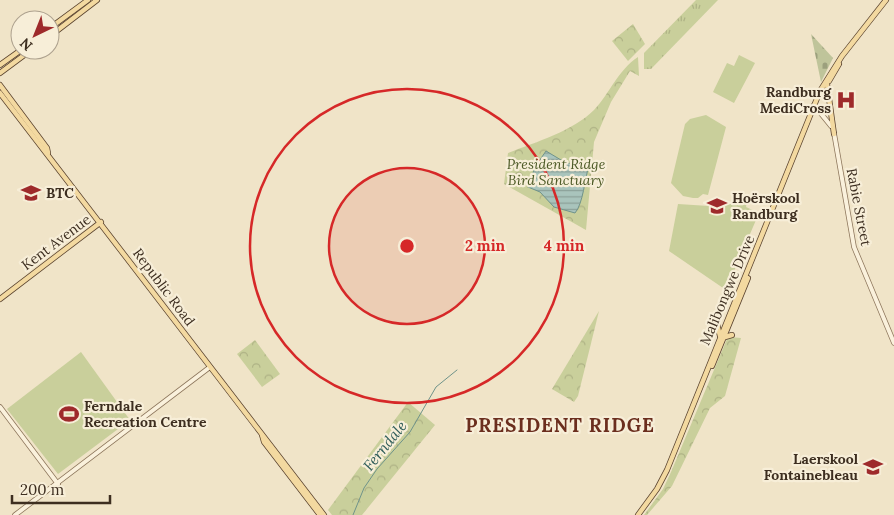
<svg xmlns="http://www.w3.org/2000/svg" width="894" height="515" font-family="Lora,serif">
<defs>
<pattern id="grass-tufts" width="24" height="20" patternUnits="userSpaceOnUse" patternTransform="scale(1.25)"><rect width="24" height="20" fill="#c9cf9b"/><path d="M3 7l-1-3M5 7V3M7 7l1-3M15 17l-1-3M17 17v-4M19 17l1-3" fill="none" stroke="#aeb285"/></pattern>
<pattern id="cemetery-stones" width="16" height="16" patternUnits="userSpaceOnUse" patternTransform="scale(1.25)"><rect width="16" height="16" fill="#bfc49a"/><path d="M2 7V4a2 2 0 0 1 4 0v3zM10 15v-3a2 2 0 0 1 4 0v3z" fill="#9ca07d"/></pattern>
<pattern id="park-crowns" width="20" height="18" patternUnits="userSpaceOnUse" patternTransform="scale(1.25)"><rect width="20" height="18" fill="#c9cf9b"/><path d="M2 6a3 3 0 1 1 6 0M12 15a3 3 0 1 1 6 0" fill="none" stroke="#aeb285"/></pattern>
<pattern id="water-rules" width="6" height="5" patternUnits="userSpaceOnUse" patternTransform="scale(1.25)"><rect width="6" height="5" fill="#a9c4bc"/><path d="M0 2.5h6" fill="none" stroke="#8ba098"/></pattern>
</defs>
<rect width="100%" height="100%" fill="#f0e4c8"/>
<!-- grass -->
<polygon fill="url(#grass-tufts)" points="696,0 718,0 651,69 644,69 644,53"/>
<!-- cemetery -->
<polygon fill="url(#cemetery-stones)" points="811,34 833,58 821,82"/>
<!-- park -->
<g fill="url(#park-crowns)">
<polygon points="633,24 645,44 628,61 612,41"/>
<path d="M638,57L639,76L630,71L611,102L594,142L586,230L504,184L508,153C536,142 573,131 594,110C610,93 618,70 638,57Z"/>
<polygon points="599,311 578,396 574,402 552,389"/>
<polygon points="730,337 741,338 725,396 710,408 672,486 647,515 644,515 663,489 671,472 727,339"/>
<polygon points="255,340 280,374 262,387 237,354"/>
<polygon points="408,402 435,425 362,515 332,515 328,510"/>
</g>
<!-- pitch -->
<g fill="#c9cf9b">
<polygon points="739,55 755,63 734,103 713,92 727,63 734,66"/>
<polygon points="706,115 726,127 708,195 703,194 698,198 693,198 683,196 671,183 685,124 690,119"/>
<polygon points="738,194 748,199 746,207 759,213 726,290 669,251 678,204 709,206 716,198 733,204"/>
<polygon points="81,352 130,420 58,474 7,409"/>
</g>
<!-- water -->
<path fill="url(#water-rules)" stroke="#6f938a" d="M546,151L566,163L589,165C585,178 583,204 575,213L554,207L540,192L528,187L535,167Z"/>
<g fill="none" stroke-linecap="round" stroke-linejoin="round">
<!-- stream -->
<polyline stroke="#6f938a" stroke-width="1" points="353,515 364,488 377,469 410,432 436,387 457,370"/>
<defs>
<g id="minor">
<polyline points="814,105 831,126"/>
<polyline points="834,133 854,247 894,343"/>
<polyline points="0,407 58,484"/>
<polyline points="15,515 210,367"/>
</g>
<g id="major">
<polyline points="50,28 88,0"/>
<polyline points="50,36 97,0"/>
<polyline points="0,65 21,50"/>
<polyline points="0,73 31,50"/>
<polyline points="829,81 839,64"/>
<polyline points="827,84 834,134"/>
<polyline points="0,85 47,148 48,153"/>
<polyline points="0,93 324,515"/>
<polyline points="0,299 101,222"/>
<polyline points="717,324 720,336"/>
<polyline points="725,337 732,335"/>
<polyline points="712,366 748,278"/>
<polyline points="262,435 264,442 320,515"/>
<polyline points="638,515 657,489 667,470 820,91 842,56 886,0"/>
</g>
</defs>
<!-- minor casing -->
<use href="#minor" stroke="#8d765c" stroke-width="5.5"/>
<!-- major casing -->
<use href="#major" stroke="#5b4430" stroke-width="6"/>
<!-- minor -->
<use href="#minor" stroke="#faf1dc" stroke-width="4"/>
<!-- major -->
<use href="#major" stroke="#f3d9a0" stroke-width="4.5"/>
</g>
<!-- distance rings -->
<circle cx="407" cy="246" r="78" fill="#d62828" fill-opacity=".12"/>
<g fill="none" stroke="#d62828" stroke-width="2.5">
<circle cx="407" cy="246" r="78"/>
<circle cx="407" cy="246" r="157"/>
</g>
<!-- icons -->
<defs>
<symbol id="hospital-bare" viewBox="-9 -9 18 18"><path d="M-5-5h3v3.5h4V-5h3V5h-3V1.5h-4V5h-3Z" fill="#9e2a2b" stroke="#f7eed8" stroke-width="2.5" paint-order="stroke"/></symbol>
<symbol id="university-bare" viewBox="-9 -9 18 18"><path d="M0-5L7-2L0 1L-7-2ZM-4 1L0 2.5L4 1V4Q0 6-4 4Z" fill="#9e2a2b" stroke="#f7eed8" stroke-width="2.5" paint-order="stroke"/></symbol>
<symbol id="school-bare" viewBox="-9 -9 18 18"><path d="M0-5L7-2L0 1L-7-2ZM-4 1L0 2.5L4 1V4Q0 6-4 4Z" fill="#9e2a2b" stroke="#f7eed8" stroke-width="2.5" paint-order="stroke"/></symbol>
<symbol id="stadium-bare" viewBox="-9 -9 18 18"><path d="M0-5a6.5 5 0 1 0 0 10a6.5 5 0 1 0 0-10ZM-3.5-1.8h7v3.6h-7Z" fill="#9e2a2b" stroke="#f7eed8" stroke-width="2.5" paint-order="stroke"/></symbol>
</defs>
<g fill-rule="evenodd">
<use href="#hospital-bare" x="832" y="86" width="28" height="28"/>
<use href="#university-bare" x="17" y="179" width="28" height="28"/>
<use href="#school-bare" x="703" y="192" width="28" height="28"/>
<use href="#stadium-bare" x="55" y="400" width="28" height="28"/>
<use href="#school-bare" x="859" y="453" width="28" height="28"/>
</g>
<g text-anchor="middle" stroke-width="4.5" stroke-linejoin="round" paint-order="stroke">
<!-- poi labels -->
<g font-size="14" font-weight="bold" fill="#3d2e20" stroke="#f7eed8" text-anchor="start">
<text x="831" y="97" text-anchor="end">Randburg<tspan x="831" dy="16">MediCross</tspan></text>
<text x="46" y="198">BTC</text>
<text x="732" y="203">Hoërskool<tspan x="732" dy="16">Randburg</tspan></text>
<text x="84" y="411">Ferndale<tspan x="84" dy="16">Recreation Centre</tspan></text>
<text x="858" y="464" text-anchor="end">Laerskool<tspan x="858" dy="16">Fontainebleau</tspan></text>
</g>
<!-- park labels -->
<g font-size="14" font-style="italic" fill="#4d5a26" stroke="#f7eed8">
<text x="556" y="169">President Ridge<tspan x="556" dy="16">Bird Sanctuary</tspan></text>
</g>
<!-- street labels -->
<g font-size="14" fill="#3d2e20" stroke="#f7eed8">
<text transform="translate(859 207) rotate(79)" y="5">Rabie Street</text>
<text transform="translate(56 242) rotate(-37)" y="5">Kent Avenue</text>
<text transform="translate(164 287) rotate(53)" y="5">Republic Road</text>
<text transform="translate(727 290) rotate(-67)" y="5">Malibongwe Drive</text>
</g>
<!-- water labels -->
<g font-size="15" font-style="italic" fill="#2f5d5a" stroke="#f7eed8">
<text transform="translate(385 446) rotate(-51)" y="5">Ferndale</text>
</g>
<!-- district labels -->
<g font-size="19" font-weight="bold" letter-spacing="1" fill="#6b2e1e" stroke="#f7eed8">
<text x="560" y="432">PRESIDENT RIDGE</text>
</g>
</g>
<circle cx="407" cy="246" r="8" fill="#d62828" stroke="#f7eed8" stroke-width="2.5"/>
<g font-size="15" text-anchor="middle" font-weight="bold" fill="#d62828" stroke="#f7eed8" stroke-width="4.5" stroke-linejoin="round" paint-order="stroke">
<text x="485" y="251">2 min</text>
<text x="564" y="251">4 min</text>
</g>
<!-- north arrow -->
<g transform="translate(35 35) rotate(223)"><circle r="24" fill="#f7eed8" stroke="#ada18e"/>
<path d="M0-4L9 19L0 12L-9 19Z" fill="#9e2a2b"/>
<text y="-8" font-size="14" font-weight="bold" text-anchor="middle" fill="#3d2e20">N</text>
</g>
<!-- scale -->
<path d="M12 495v8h98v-8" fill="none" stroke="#3d2e20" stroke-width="2.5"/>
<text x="20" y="495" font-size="15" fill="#3d2e20" stroke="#f7eed8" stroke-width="4" paint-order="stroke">200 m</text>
</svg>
